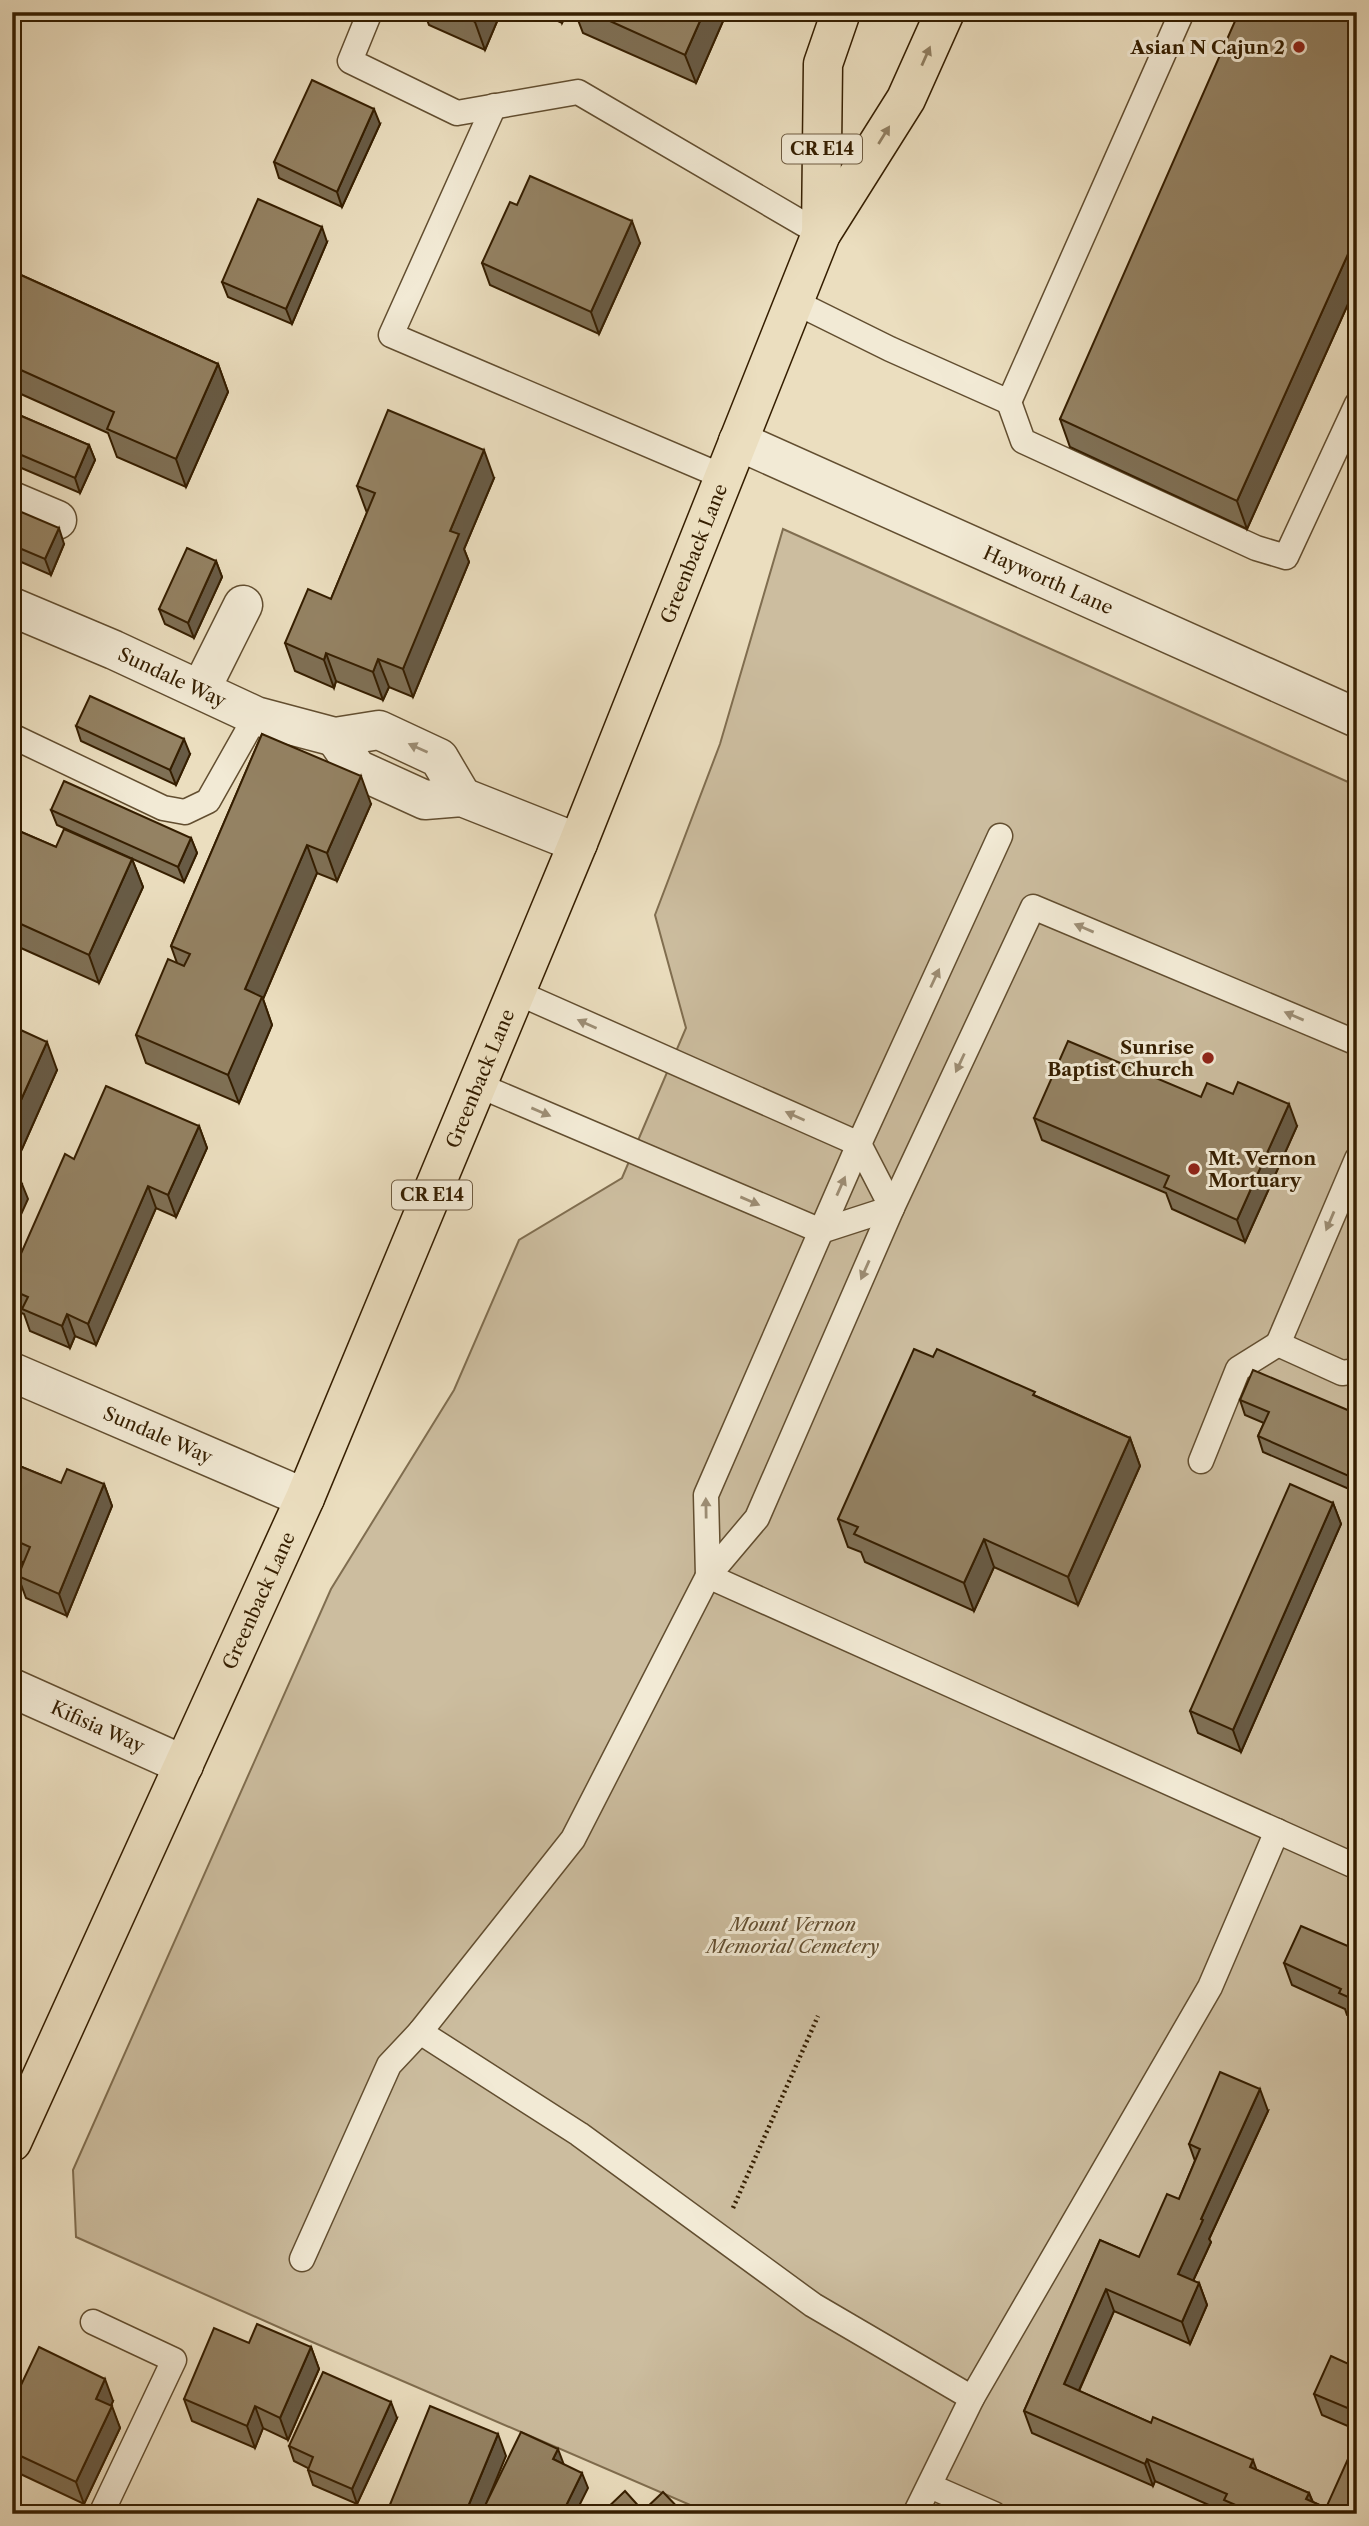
<svg xmlns="http://www.w3.org/2000/svg" width="1369" height="2526" font-family="'Libre Caslon Text',serif">
<rect width="100%" height="100%" fill="#ebdebf"/>
<filter id="stains"><feTurbulence type="fractalNoise" baseFrequency=".00286" numOctaves="4"/><feColorMatrix values="0 0 0 0 .2 0 0 0 0 .09 0 0 0 0 .02 0 0 0 .5 -.17"/></filter>
<radialGradient id="worn" r=".72"><stop offset=".6" stop-color="#630" stop-opacity="0"/><stop offset="1" stop-color="#630" stop-opacity=".3"/></radialGradient>
<!-- green -->
<polygon fill="#ccbd9f" stroke="#806e50" stroke-width="2" points="783,529 1357,786 1357,2514 711,2514 303,2338 76,2237 73,2170 331,1589 454,1390 519,1240 622,1178 686,1028 655,915 720,744"/>
<g fill="none" stroke-linecap="round" stroke-linejoin="round">
<defs>
<g id="lane">
<polyline points="370,12 350,61 457,113 578,92 821,234"/>
<polyline points="494,106 391,335 724,477"/>
<polyline points="795,302 890,349 1009,402 1182,12"/>
<polyline points="1009,402 1023,441 1256,548 1286,557 1357,404"/>
<polyline points="12,736 163,808 185,812 208,801 256,716"/>
<polyline points="478,1085 821,1231 892,1208 859,1144 516,992"/>
<polyline points="1357,1159 1278,1344 1342,1373 1357,1371"/>
<polyline points="1201,1461 1238,1369 1278,1344"/>
<polyline points="708,1576 706,1495 859,1144 1000,836"/>
<polyline points="708,1576 1357,1867"/>
<polyline points="420,2032 579,2134 813,2305 972,2398"/>
<polyline points="302,2259 389,2065 420,2032 573,1839 708,1576 757,1518 892,1208 1033,907 1357,1043"/>
<polyline points="93,2322 174,2360 101,2514"/>
<polyline points="930,2486 994,2514"/>
<polyline points="915,2514 972,2398 1210,1987 1277,1831"/>
</g>
<g id="street">
<path id="s1" d="M738,441L1357,718"/>
<polyline points="12,501 57,520"/>
<path id="s2" d="M12,607L114,650L256,716L335,737L379,730L439,758L462,797"/>
<polyline points="201,689 243,605"/>
<polyline points="335,737 357,769 425,800 462,797 578,843"/>
<path id="s3" d="M12,1372L305,1498"/>
<path id="s4" d="M12,1688L184,1765"/>
</g>
<g id="primary">
<polyline points="821,234 823,64 841,12"/>
<path id="s5" d="M12,2142L305,1498L578,843L821,234L906,99L945,12"/>
</g>
</defs>
<!-- lane casing -->
<use href="#lane" stroke="#624e30" stroke-width="27"/>
<!-- street casing -->
<use href="#street" stroke="#624e30" stroke-width="41"/>
<!-- primary casing -->
<use href="#primary" stroke="#351e00" stroke-width="41"/>
<!-- path -->
<polyline stroke="#351e00" stroke-width="4.5" stroke-dasharray="2 3.5" stroke-linecap="butt" points="733,2208 818,2016"/>
<!-- lane -->
<use href="#lane" stroke="#f2ead5" stroke-width="24"/>
<!-- street -->
<use href="#street" stroke="#f2ead5" stroke-width="38"/>
<!-- primary -->
<use href="#primary" stroke="#ebdebf" stroke-width="38"/>
</g>
<!-- wall -->
<g fill="#7f7055" stroke="#351e00" stroke-width="2">
<polygon points="424,12 501,12 485,50 429,25"/>
<polygon points="538,12 567,12 562,23"/>
<polygon points="575,12 727,12 696,83 583,33"/>
<polygon points="1357,24 1357,284 1247,529 1070,447 1060,419"/>
<polygon points="380,124 342,207 279,178 274,162"/>
<polygon points="517,205 640,243 599,334 490,285 482,263"/>
<polygon points="327,242 292,324 228,297 222,282"/>
<polygon points="12,271 218,364 228,392 186,487 117,457 108,433 12,390"/>
<polygon points="12,412 89,445 95,460 80,493 12,464"/>
<polygon points="494,478 464,549 469,562 413,697 389,687 383,700 336,681 334,688 295,671 285,643 331,599 367,513 357,486"/>
<polygon points="12,508 64,544 51,575 12,558"/>
<polygon points="216,561 222,577 194,638 165,624 159,609"/>
<polygon points="76,726 190,754 176,785 81,741"/>
<polygon points="262,734 371,804 337,881 317,873 263,999 272,1025 239,1103 146,1063 136,1035 177,963 171,946"/>
<polygon points="51,810 191,838 197,853 184,882 57,825"/>
<polygon points="12,828 56,847 132,859 143,887 99,983 12,944"/>
<polygon points="12,1026 57,1070 22,1149 12,1144"/>
<polygon points="1201,1097 1297,1126 1245,1242 1172,1209 1166,1193 1042,1140 1034,1118"/>
<polygon points="199,1126 207,1148 176,1217 156,1208 96,1345 75,1336 70,1348 30,1331 24,1314 14,1310 12,1305 12,1274 74,1159"/>
<polygon points="933,1357 1036,1396 1130,1438 1140,1466 1078,1605 994,1567 974,1611 865,1562 861,1552 848,1547 838,1519"/>
<polygon points="1240,1400 1357,1414 1356,1492 1263,1452 1258,1436 1264,1423 1245,1415"/>
<polygon points="12,1463 61,1483 104,1484 112,1506 67,1616 26,1598 18,1576 23,1562 12,1558"/>
<polygon points="1333,1503 1341,1524 1241,1752 1198,1733 1190,1711"/>
<polygon points="1357,1950 1357,2019 1347,2015 1345,2009 1292,1985 1284,1963"/>
<polygon points="1268,2111 1209,2239 1211,2242 1193,2281 1199,2283 1207,2305 1190,2344 1114,2311 1079,2391 1309,2493 1313,2502 1326,2508 1357,2514 1229,2514 1155,2481 1153,2486 1032,2433 1024,2411 1100,2240 1139,2257 1179,2199 1195,2161 1189,2144"/>
<polygon points="249,2343 311,2347 319,2369 288,2440 263,2428 255,2448 192,2421 184,2399"/>
<polygon points="1357,2363 1357,2430 1322,2415 1314,2394 1355,2367"/>
<polygon points="113,2401 111,2406 120,2428 84,2504 12,2470 12,2404"/>
<polygon points="397,2418 357,2504 313,2485 308,2470 308,2468 294,2461 289,2446"/>
</g>
<!-- shaded-wall -->
<g fill="#685b45" stroke="#351e00" stroke-width="2">
<polygon points="479,12 501,12 485,50 475,22"/>
<polygon points="559,12 567,12 562,23"/>
<polygon points="704,12 727,12 696,83 685,55"/>
<polygon points="374,109 380,124 342,207 337,192"/>
<polygon points="632,221 640,243 599,334 591,312"/>
<polygon points="322,227 327,242 292,324 286,309"/>
<polygon points="1357,234 1357,284 1247,529 1237,501"/>
<polygon points="218,364 228,392 186,487 176,459"/>
<polygon points="89,445 95,460 80,493 75,478"/>
<polygon points="484,450 494,478 464,549 469,562 413,697 403,669 450,531"/>
<polygon points="59,528 64,544 51,575 45,559"/>
<polygon points="216,561 222,577 194,638 188,623"/>
<polygon points="326,653 336,681 334,688 324,660"/>
<polygon points="378,659 389,687 383,700 373,672"/>
<polygon points="12,664 17,677 12,689"/>
<polygon points="184,739 190,754 176,785 170,770"/>
<polygon points="361,776 371,804 337,881 327,853"/>
<polygon points="191,838 197,853 184,882 178,867"/>
<polygon points="307,845 317,873 263,999 272,1025 239,1103 228,1075 245,989"/>
<polygon points="132,859 143,887 99,983 89,955"/>
<polygon points="47,1042 57,1070 22,1149 12,1120"/>
<polygon points="1289,1104 1297,1126 1245,1242 1237,1220"/>
<polygon points="199,1126 207,1148 176,1217 168,1195"/>
<polygon points="22,1184 28,1199 14,1230 12,1225 12,1207"/>
<polygon points="148,1186 156,1208 96,1345 88,1324"/>
<polygon points="67,1314 75,1336 70,1348 62,1326"/>
<polygon points="1130,1438 1140,1466 1078,1605 1068,1577"/>
<polygon points="1357,1463 1356,1492 1351,1477"/>
<polygon points="104,1484 112,1506 67,1616 59,1594"/>
<polygon points="1333,1503 1341,1524 1241,1752 1233,1730"/>
<polygon points="984,1539 994,1567 974,1611 964,1583"/>
<polygon points="1260,2089 1268,2111 1209,2239 1211,2242 1186,2296 1178,2274 1201,2219"/>
<polygon points="1199,2283 1207,2305 1190,2344 1182,2322"/>
<polygon points="1106,2289 1114,2311 1072,2406 1064,2384"/>
<polygon points="311,2347 319,2369 288,2440 280,2418"/>
<polygon points="105,2379 113,2401 104,2421 96,2399"/>
<polygon points="391,2402 397,2418 357,2504 352,2489"/>
<polygon points="112,2406 120,2428 84,2504 76,2482"/>
<polygon points="255,2406 263,2428 255,2448 247,2426"/>
<polygon points="498,2434 506,2456 482,2514 465,2514"/>
<polygon points="558,2449 564,2465 553,2459"/>
<polygon points="1147,2459 1155,2481 1153,2486 1145,2464"/>
<polygon points="1253,2460 1261,2482 1250,2467"/>
<polygon points="582,2473 588,2488 575,2514 562,2514"/>
<polygon points="1309,2493 1317,2514 1306,2499"/>
</g>
<!-- building -->
<g fill="#948263" stroke="#351e00" stroke-width="2">
<polygon points="454,12 479,12 475,22"/>
<polygon points="590,12 704,12 685,55"/>
<polygon points="1239,12 1331,12 1357,24 1357,234 1237,501 1060,419"/>
<polygon points="312,80 374,109 337,192 274,162"/>
<polygon points="530,176 632,221 591,312 482,263 510,202 517,205"/>
<polygon points="258,199 322,227 286,309 222,282"/>
<polygon points="12,271 218,364 176,459 107,429 114,412 12,366"/>
<polygon points="388,410 484,450 450,531 459,534 403,669 378,659 373,672 326,653 324,660 285,643 308,589 331,599 375,493 357,486"/>
<polygon points="12,412 89,445 75,478 12,451"/>
<polygon points="12,508 59,528 45,559 12,545"/>
<polygon points="187,548 216,561 188,623 159,609"/>
<polygon points="90,696 184,739 170,770 76,726"/>
<polygon points="262,734 361,776 327,853 307,845 245,989 262,997 228,1075 136,1035 168,959 184,966 190,954 171,946"/>
<polygon points="64,781 191,838 178,867 51,810"/>
<polygon points="12,828 56,847 64,829 132,859 89,955 12,920"/>
<polygon points="12,1026 47,1042 12,1120"/>
<polygon points="1068,1041 1201,1097 1207,1083 1233,1094 1238,1082 1289,1104 1237,1220 1164,1187 1169,1176 1034,1118"/>
<polygon points="106,1086 199,1126 168,1195 148,1186 88,1324 67,1314 62,1326 22,1309 28,1297 12,1290 12,1274 65,1154 74,1159"/>
<polygon points="12,1179 22,1184 12,1207"/>
<polygon points="914,1349 933,1357 937,1349 1035,1392 1033,1395 1130,1438 1068,1577 984,1539 964,1583 854,1534 858,1527 838,1519"/>
<polygon points="1253,1370 1357,1414 1357,1463 1351,1477 1258,1436 1269,1412 1240,1400"/>
<polygon points="12,1463 61,1483 67,1469 104,1484 59,1594 18,1576 30,1547 12,1539"/>
<polygon points="1290,1484 1333,1503 1233,1730 1190,1711"/>
<polygon points="1301,1926 1357,1950 1357,2001 1339,1993 1341,1989 1284,1963"/>
<polygon points="1220,2072 1260,2089 1201,2219 1203,2220 1178,2274 1199,2283 1182,2322 1106,2289 1064,2384 1151,2423 1153,2417 1253,2460 1250,2467 1309,2493 1306,2499 1326,2508 1357,2439 1357,2514 1256,2514 1224,2500 1227,2494 1147,2459 1145,2464 1024,2411 1100,2240 1139,2257 1167,2194 1179,2199 1200,2149 1189,2144"/>
<polygon points="257,2324 311,2347 280,2418 255,2406 247,2426 184,2399 214,2328 249,2343"/>
<polygon points="39,2347 105,2379 96,2399 112,2406 76,2482 12,2452 12,2404"/>
<polygon points="1331,2356 1355,2367 1357,2363 1357,2412 1314,2394"/>
<polygon points="323,2372 391,2402 352,2489 308,2470 313,2457 289,2446"/>
<polygon points="430,2406 498,2434 465,2514 392,2514 387,2512"/>
<polygon points="521,2432 558,2449 553,2459 582,2473 562,2514 481,2514"/>
<polygon points="625,2491 643,2511 663,2492 684,2514 601,2514"/>
</g>
<!-- one-way arrows -->
<defs><path id="oneway-solid" d="M-6-.8H1V-3.2L6.5 0L1 3.2V.8H-6Z" transform="scale(1.75)"/></defs>
<g fill="#907e60">
<use href="#oneway-solid" transform="translate(926 56) rotate(-66)"/>
<use href="#oneway-solid" transform="translate(884 135) rotate(-58)"/>
</g>
<g fill="#9d8e75">
<use href="#oneway-solid" transform="translate(418 748) rotate(-156)"/>
<use href="#oneway-solid" transform="translate(1084 928) rotate(-157)"/>
<use href="#oneway-solid" transform="translate(935 978) rotate(-65)"/>
<use href="#oneway-solid" transform="translate(1294 1016) rotate(-157)"/>
<use href="#oneway-solid" transform="translate(587 1024) rotate(-156)"/>
<use href="#oneway-solid" transform="translate(960 1063) rotate(115)"/>
<use href="#oneway-solid" transform="translate(541 1112) rotate(23)"/>
<use href="#oneway-solid" transform="translate(795 1116) rotate(-156)"/>
<use href="#oneway-solid" transform="translate(841 1186) rotate(-66)"/>
<use href="#oneway-solid" transform="translate(750 1201) rotate(23)"/>
<use href="#oneway-solid" transform="translate(1330 1221) rotate(113)"/>
<use href="#oneway-solid" transform="translate(865 1270) rotate(114)"/>
<use href="#oneway-solid" transform="translate(706 1508) rotate(-91)"/>
</g>
<!-- markers -->
<g fill="#8f2418" stroke="#f2ead5" stroke-width="2.5">
<circle cx="1299" cy="47" r="7"/>
<circle cx="1208" cy="1058" r="7"/>
<circle cx="1194" cy="1169" r="7"/>
</g>
<g text-anchor="middle" stroke-width="6" stroke-linejoin="round" paint-order="stroke">
<!-- shield labels -->
<g fill="#f2ead5" stroke="#6e5b40" stroke-width="2">
<rect x="782" y="134.5" width="80" height="29" rx="5"/>
<rect x="392" y="1180.5" width="80" height="29" rx="5"/>
</g>
<g font-size="18" font-weight="bold" fill="#351e00">
<text x="822" y="155">CR E14</text>
<text x="432" y="1201">CR E14</text>
</g>
<!-- poi labels -->
<g font-size="19" font-weight="bold" fill="#351e00" stroke="#f2ead5" text-anchor="end">
<text x="1285" y="54">Asian N Cajun 2</text>
<text x="1194" y="1054">Sunrise<tspan x="1194" dy="22">Baptist Church</tspan></text>
<text x="1208" y="1165" text-anchor="start">Mt. Vernon<tspan x="1208" dy="22">Mortuary</tspan></text>
</g>
<!-- street labels -->
<g font-size="19" fill="#351e00" stroke="#f2ead5">
<text dy="7" stroke="none"><textPath href="#s5" startOffset="1729">Greenback Lane</textPath></text>
<text dy="7" stroke="none"><textPath href="#s1" startOffset="340">Hayworth Lane</textPath></text>
<text dy="7" stroke="none"><textPath href="#s2" startOffset="175">Sundale Way</textPath></text>
<text dy="7" stroke="none"><textPath href="#s5" startOffset="1162">Greenback Lane</textPath></text>
<text dy="7" stroke="none"><textPath href="#s3" startOffset="159">Sundale Way</textPath></text>
<text dy="7" stroke="none"><textPath href="#s5" startOffset="595">Greenback Lane</textPath></text>
<text dy="7" stroke="none"><textPath href="#s4" startOffset="94">Kifisia Way</textPath></text>
</g>
<!-- park labels -->
<g font-size="19" font-style="italic" fill="#624e30" stroke="#f2ead5">
<text x="793" y="1931">Mount Vernon<tspan x="793" dy="22">Memorial Cemetery</tspan></text>
</g>
</g>
<!-- margin -->
<rect width="1369" height="2526" fill="none" stroke="#ebdebf" stroke-width="42"/>
<rect x="14" y="14" width="1341" height="2498" fill="none" stroke="#351e00" stroke-width="3.5"/>
<rect x="21" y="21" width="1327" height="2484" fill="none" stroke="#351e00" stroke-width="2"/>
<rect width="100%" height="100%" filter="url(#stains)"/>
<rect width="100%" height="100%" fill="url(#worn)"/>
</svg>
